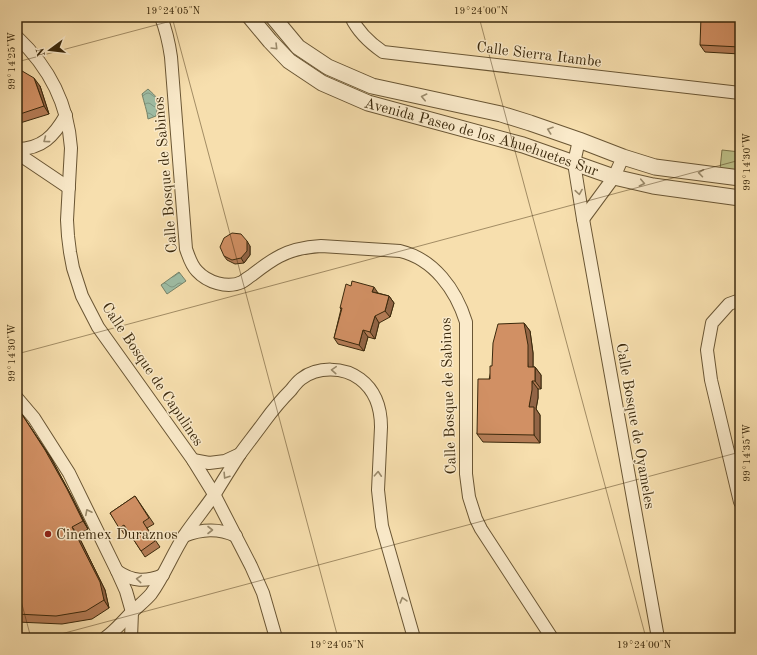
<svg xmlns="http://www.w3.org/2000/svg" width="757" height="655" font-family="'Old Standard TT',serif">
<defs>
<pattern id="water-waves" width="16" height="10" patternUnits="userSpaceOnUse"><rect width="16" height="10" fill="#9ebda5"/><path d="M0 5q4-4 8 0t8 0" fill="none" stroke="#829a85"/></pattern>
</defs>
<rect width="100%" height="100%" fill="#f7dfae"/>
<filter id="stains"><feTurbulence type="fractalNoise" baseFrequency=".005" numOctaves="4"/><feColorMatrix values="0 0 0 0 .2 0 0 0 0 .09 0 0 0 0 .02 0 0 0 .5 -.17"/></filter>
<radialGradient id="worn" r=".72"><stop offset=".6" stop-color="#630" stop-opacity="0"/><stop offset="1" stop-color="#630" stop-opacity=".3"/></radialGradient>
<!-- grass -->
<polygon fill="#bec189" stroke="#7c754a" points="722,150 740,152 740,172 720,169"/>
<!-- water -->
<g fill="url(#water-waves)" stroke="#768268">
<path d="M148,89C160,100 159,99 156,116L148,119C147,110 144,103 142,94Z"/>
<polygon points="179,272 186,281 167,294 161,285"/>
</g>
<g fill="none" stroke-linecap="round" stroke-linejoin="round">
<defs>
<g id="minor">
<path d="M161,17C166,30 169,43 171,57L186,249C189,257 191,265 197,271C207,282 227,289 242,282C245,280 249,277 252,275C261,268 270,261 280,256C293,249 306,247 321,246L400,251C434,259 456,290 466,322V474L469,497L476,519L481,529L552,638"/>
<path d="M351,17C358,32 370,43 383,52L740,93"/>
<path d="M17,37C49,67 68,104 71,148L67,220L68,236L70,252L73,268L82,296L98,327L193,460L214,494L251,566L263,593L276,638"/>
<polyline points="579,140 574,163 583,219 658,638"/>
<path d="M17,149C42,149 54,136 66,115"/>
<polyline points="17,153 69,188"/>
<polyline points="583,219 614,177 623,157"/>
<polyline points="740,300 729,304 712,323 707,350 711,380 740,502"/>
<polyline points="17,398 34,418 69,473 117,571 126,591 132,612 131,638"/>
<polyline points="193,460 209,463 225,461 240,454"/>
<path d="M184,536C202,529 218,528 236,536"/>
<path d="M117,571C133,582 146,582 163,575"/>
<path d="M105,638C115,631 123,621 131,613C138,606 145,601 151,594C164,576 172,555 184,536C194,521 206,507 216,492C224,479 232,466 240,454C248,443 256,433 264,422C272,411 281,400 291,390C294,386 297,382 301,379C318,366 344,367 360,379C376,391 381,408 381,427L378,490L382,526L414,638"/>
</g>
<g id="tertiary">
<path id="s1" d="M250,17L270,41L289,61L322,83L368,103L523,145L614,177L653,186L740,198"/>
<polyline points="273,17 298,47 328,67 372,86 501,114 530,123 579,140 623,157 655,167 740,178"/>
</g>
</defs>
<!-- minor casing -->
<use href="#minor" stroke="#6a5634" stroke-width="14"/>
<!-- tertiary casing -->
<use href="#tertiary" stroke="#6a5634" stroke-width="17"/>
<!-- minor -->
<use href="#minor" stroke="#faeaca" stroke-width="12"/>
<!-- tertiary -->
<use href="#tertiary" stroke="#faeaca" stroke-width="15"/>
</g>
<!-- wall -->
<g fill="#b47c56" stroke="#3b290c">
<polygon points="740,17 740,54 705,52 700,45"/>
<polygon points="17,68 40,86 49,114 20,123 17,122"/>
<polygon points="250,246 250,255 244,263 235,264 227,260 224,256"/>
<polygon points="378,293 389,296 394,303 390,317 379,323 375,339 368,337 364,351 338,344 334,338 341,309 340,308"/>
<polygon points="524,323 530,331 533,353 533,367 535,367 541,375 541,389 538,389 538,398 536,409 540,415 540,443 483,442 477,434 492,366"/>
<polygon points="21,413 51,458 72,497 88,529 78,535 105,590 109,608 92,619 62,624 17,622 17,418"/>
<polygon points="135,496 154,524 147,528 160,547 145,557 128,531 124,534 110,513"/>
</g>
<!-- shaded-wall -->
<g fill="#926546" stroke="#3b290c">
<polygon points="34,78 40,86 49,114 44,106"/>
<polygon points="247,241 250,246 250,255 244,263 241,258"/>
<polygon points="374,287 378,293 372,292"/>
<polygon points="389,296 394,303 390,317 385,311"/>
<polygon points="375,316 379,323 375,339 370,332"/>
<polygon points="524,323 530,331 533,353 533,375 528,367"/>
<polygon points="363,330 368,337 364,351 359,345"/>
<polygon points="535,367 541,375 541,389 535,381"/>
<polygon points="532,381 538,389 538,398 536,409 540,415 540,443 534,435 529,407"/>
<polygon points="21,413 51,458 72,497 88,529 83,521"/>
<polygon points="72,527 78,535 105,590 109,608 104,600"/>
</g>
<!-- building -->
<g fill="#d19064" stroke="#3b290c">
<polygon points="701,17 740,17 740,47 700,45"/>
<polygon points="17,68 34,78 44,106 17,115"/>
<polygon points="232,233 241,234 247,241 247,251 241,258 232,260 224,256 220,247 224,238"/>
<polygon points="352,281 374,287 372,292 389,296 385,311 375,316 370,332 363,330 359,345 334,338 342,308 340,308 346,284 351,286"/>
<polygon points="524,323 528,345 528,367 535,367 535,381 532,381 532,390 529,407 534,407 534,435 477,434 478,379 490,379 490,366 492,366 493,343 498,324"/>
<polygon points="21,413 45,450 67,489 83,521 72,527 100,582 104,600 86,611 56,616 17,614 17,418"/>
<polygon points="135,496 149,518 143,522 155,541 141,551 124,525 119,528 110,513"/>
</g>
<!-- one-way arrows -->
<defs><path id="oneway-chevron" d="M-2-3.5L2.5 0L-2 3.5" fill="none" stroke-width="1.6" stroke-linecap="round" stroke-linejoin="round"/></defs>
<g stroke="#9a8a6b">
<use href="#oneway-chevron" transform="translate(275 47) rotate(45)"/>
<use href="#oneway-chevron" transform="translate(424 97) rotate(-167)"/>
<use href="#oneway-chevron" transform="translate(550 130) rotate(-161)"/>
<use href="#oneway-chevron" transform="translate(46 140) rotate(143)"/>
<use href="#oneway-chevron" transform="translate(701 173) rotate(-172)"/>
<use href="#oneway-chevron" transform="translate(642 183) rotate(12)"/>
<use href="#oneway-chevron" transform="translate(579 192) rotate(81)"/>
<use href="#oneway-chevron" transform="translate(334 370) rotate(-176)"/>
<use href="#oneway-chevron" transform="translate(378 474) rotate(-87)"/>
<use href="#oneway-chevron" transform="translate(226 476) rotate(123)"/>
<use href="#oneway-chevron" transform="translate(88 512) rotate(-117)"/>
<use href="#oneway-chevron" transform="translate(210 530)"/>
<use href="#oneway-chevron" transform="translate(139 579) rotate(-175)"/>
<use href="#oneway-chevron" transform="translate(403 600) rotate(-106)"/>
</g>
<!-- ticks -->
<path fill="none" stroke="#3b290c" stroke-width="1" stroke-opacity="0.45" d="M172,17L338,638M479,17L646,638M17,62L186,17M17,354L740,160M17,586L31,638M46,638L740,452"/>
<!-- markers -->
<circle fill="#8f2418" stroke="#faeaca" stroke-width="1.5" cx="48" cy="534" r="4"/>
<g text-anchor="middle" stroke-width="3" stroke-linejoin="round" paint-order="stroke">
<!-- street labels -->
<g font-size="15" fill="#3b290c" stroke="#faeaca">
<text transform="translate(539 54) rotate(7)" y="5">Calle Sierra Itambe</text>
<text dy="5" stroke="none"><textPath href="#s1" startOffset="267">Avenida Paseo de los Ahuehuetes Sur</textPath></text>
<text transform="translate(165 175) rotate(-95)" y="5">Calle Bosque de Sabinos</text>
<text transform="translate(153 374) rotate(56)" y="5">Calle Bosque de Capulines</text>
<text transform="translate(448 396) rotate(-92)" y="5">Calle Bosque de Sabinos</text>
<text transform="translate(636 426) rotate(80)" y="5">Calle Bosque de Oyameles</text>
</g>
<!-- poi labels -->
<g font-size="15" fill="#3b290c" stroke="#faeaca" text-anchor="start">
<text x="56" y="539">Cinemex Duraznos</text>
</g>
</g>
<!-- margin -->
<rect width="757" height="655" fill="none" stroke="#f7dfae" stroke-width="44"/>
<!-- north arrow -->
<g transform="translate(50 50) rotate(255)" stroke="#faeaca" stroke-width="3" paint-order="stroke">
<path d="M0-3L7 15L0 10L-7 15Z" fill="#3b290c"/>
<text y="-6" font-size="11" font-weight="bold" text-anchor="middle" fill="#3b290c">N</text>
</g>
<rect x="22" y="22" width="713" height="611" fill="none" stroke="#3b290c" stroke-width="1.5"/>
<g font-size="10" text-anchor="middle" fill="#3b290c">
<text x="173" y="14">19°24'05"N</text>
<text x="481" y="14">19°24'00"N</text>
<text transform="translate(11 61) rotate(-90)" y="4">99°14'25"W</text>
<text transform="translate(746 162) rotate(-90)" y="4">99°14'30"W</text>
<text transform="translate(11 353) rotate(-90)" y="4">99°14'30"W</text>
<text transform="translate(746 453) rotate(-90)" y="4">99°14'35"W</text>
<text x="337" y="648">19°24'05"N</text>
<text x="644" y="648">19°24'00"N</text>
</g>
<rect width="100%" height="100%" filter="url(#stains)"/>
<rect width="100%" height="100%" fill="url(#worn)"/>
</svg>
